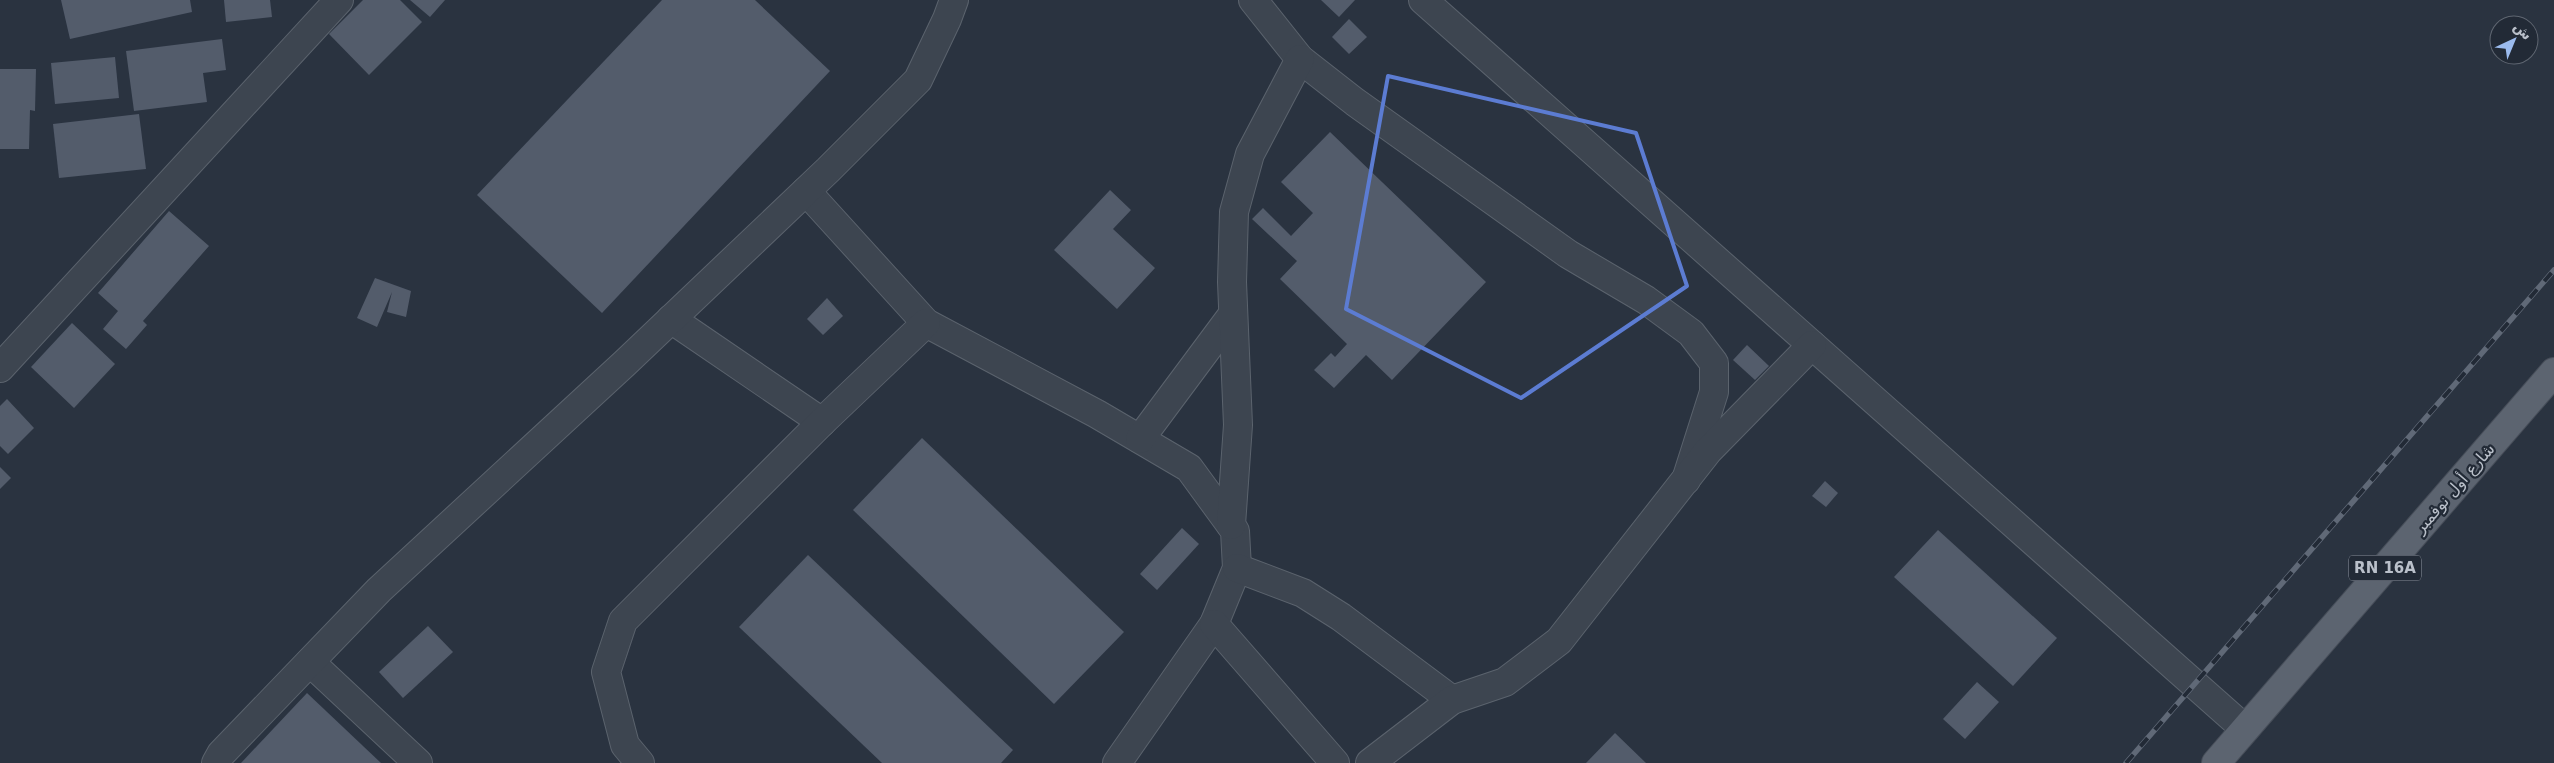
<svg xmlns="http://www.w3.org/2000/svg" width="2554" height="763" font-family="'DejaVu Sans',Vazirmatn,sans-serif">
<rect width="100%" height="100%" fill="#2a3340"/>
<!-- building -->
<g fill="#535c6b">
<polygon points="61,0 190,0 192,12 70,39"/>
<polygon points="224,0 270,0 272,17 226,22"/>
<polygon points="363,0 400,0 422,22 369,75 329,34"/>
<polygon points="410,0 445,0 430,17"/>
<polygon points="662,0 755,0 830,71 602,313 477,195"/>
<polygon points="1321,0 1355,0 1339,17"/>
<polygon points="1349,19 1367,37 1349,54 1332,37"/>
<polygon points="222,39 226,70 203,73 207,102 134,111 126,51"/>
<polygon points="115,57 119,98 55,104 51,63"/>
<polygon points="0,69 36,69 35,111 30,110 29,149 0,149"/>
<polygon points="139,114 146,169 59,178 53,124"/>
<polygon points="1330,132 1486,282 1392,380 1366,355 1334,388 1314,370 1331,353 1335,357 1347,344 1280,279 1297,261 1252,219 1263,208 1291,236 1313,213 1281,182"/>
<polygon points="1110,190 1131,210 1113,229 1155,268 1117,309 1054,250"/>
<polygon points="169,211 209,246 143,321 147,325 126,349 103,329 118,311 98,293"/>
<polygon points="375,278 411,291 406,317 387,312 392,292 377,327 357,318"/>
<polygon points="827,298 843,316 823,335 807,319"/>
<polygon points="72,323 115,364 74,408 31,367"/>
<polygon points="1747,345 1769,366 1755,380 1733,360"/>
<polygon points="7,399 34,428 8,454 0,446 0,406"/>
<polygon points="922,438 1124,632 1054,704 853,510"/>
<polygon points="0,467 11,478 0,489"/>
<polygon points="1825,481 1838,493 1826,507 1812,496"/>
<polygon points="1182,528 1199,544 1157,590 1140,574"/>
<polygon points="1938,530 2057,638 2013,686 1894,577"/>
<polygon points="808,555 1013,750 1001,763 882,763 739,627"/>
<polygon points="428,626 453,652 403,698 379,672"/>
<polygon points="1977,682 1999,702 1965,739 1943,719"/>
<polygon points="307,693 381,763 241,763"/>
<polygon points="1615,733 1646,763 1586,763"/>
</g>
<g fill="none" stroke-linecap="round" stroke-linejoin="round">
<defs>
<g id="minor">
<polyline points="1253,0 1300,59 1355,102 1568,254 1646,300 1691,333 1714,363 1714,392 1686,480"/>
<polyline points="1423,0 2245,729"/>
<polyline points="806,191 926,323 1097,414 1189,468 1235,531 1237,568 1214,624 1117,763"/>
<polyline points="671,319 822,422"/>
<polyline points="0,368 339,0"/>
<polyline points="1140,439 1233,314"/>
<polyline points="1231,525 1238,425 1232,282 1234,212 1250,154 1300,59"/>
<polyline points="1237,568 1303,593 1341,617 1452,700"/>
<polyline points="1214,624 1335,763"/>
<polyline points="310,662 418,763"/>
<polyline points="216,763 221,754 379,590 625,363 828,170 918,80 947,19 954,0"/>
<polyline points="640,763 625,745 606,672 623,621 822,422 926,323"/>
<polyline points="1370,763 1452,700 1505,682 1559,641 1708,451 1812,345"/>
</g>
<polyline id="major" points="2216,763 2554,372"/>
</defs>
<!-- minor casing -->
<use href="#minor" stroke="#5b636d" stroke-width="30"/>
<!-- major casing -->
<use href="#major" stroke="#474e59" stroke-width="30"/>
<!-- minor -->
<use href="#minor" stroke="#3d4550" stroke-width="28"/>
<!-- major -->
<use href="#major" stroke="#5c6470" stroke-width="28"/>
<defs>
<polyline id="rail" points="2126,763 2554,270"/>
</defs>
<!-- rail casing -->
<use href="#rail" stroke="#606977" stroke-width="5.5"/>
<!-- rail -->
<use href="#rail" stroke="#222a36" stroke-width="4" stroke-dasharray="11" stroke-linecap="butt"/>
</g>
<!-- marked area -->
<path fill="none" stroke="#5c7cd2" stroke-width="4" stroke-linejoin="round" d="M1388,76L1636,133L1687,286L1521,398L1346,309Z"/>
<g text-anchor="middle" stroke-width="4.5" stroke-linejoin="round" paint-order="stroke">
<!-- shield labels -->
<rect fill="#222a36" stroke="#8c939e" stroke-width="1" x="2349" y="555.5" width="72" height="25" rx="4"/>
<g font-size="15" font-weight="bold" fill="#bac0ca">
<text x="2385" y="573">RN 16A</text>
</g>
<!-- street labels -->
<g font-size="16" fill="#bac0ca" stroke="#222a36">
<text transform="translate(2454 488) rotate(-49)" y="6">شارع أول نوفمبر</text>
</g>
</g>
<!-- north arrow -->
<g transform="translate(2514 40) rotate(44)"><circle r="24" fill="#222a36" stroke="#5f6671"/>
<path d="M0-4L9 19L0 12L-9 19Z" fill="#9bbbee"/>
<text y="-8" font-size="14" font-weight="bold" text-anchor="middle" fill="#bac0ca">ش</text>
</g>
</svg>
